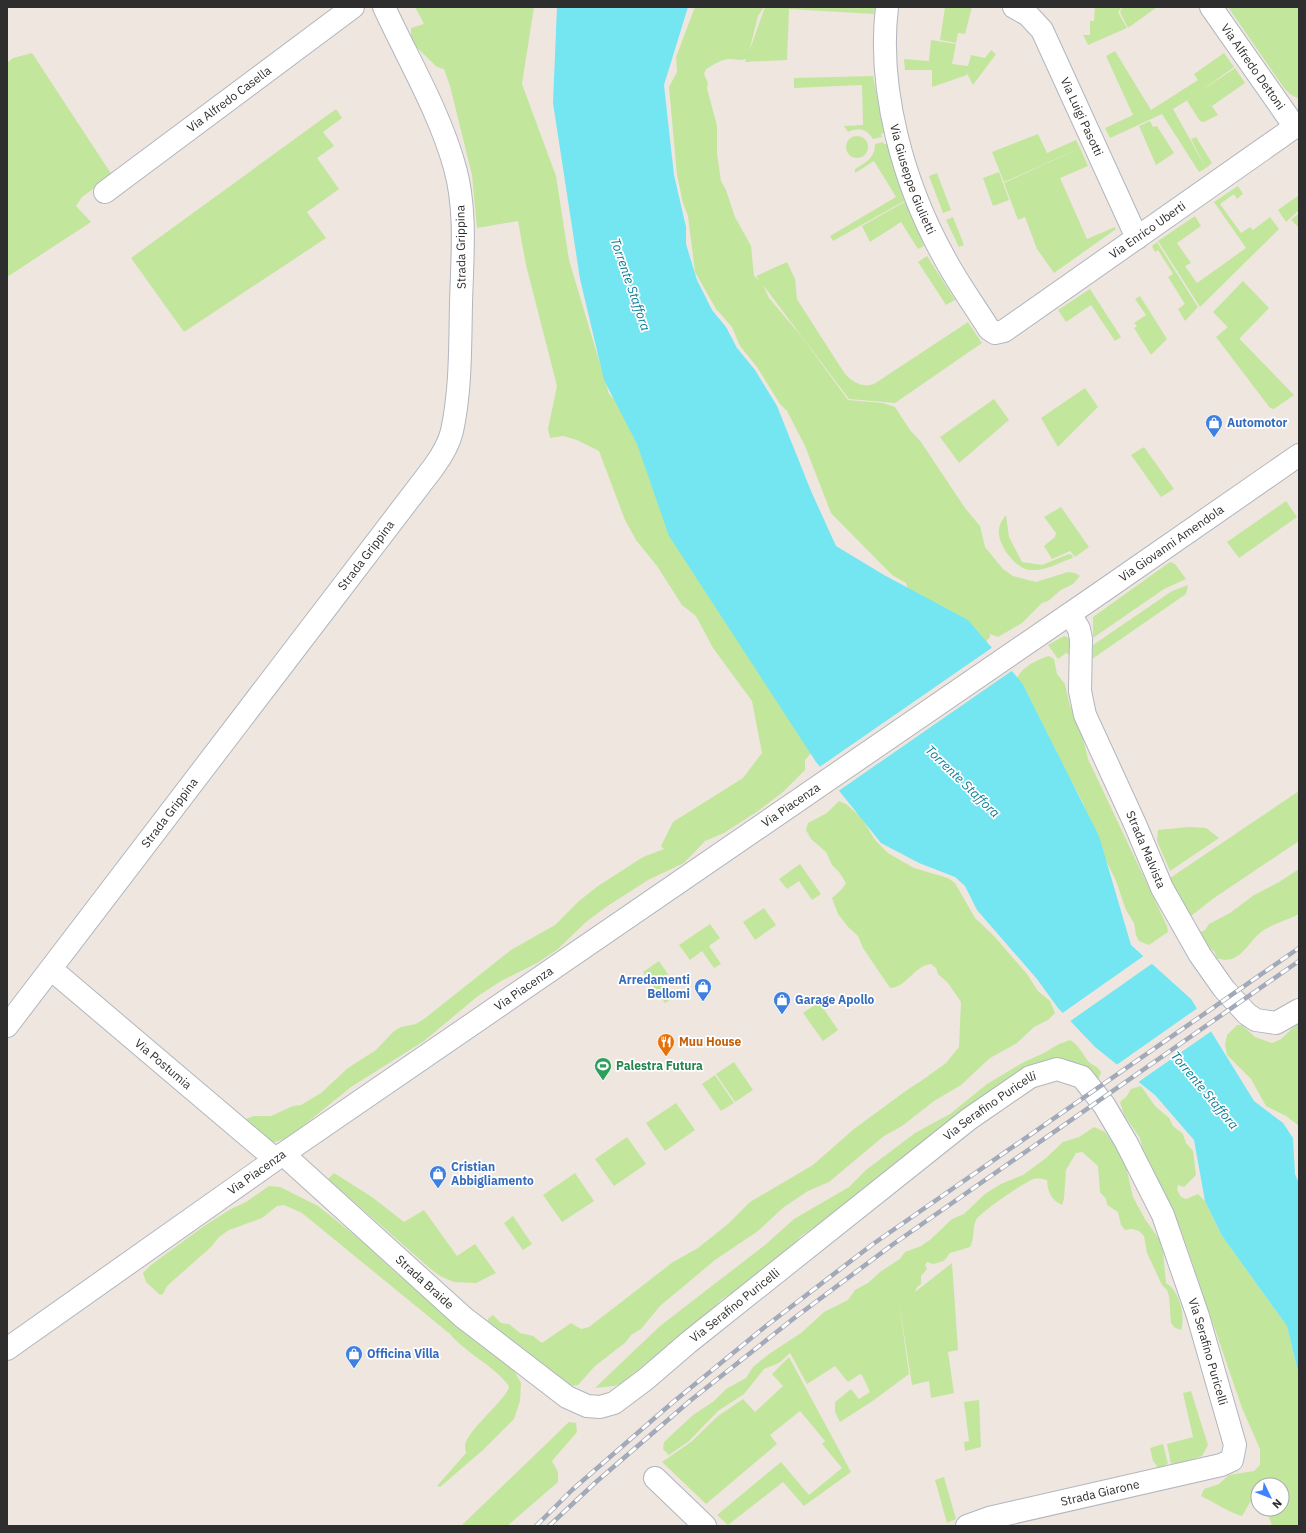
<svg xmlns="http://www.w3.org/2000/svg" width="1306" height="1533" font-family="'IBM Plex Sans',sans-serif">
<rect width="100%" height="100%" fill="#efe6e0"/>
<!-- green -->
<g fill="#c3e69d">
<polygon points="415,7 534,7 522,84 556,176 569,260 609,394 662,450 812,752 805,760 805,770 783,792 758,811 724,833 705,841 684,863 648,880 606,907 586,922 558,949 537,963 501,981 478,996 424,1041 351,1087 298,1130 284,1139 263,1146 240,1124 246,1119 254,1116 271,1116 293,1106 301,1105 321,1093 348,1068 376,1050 394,1031 401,1027 416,1024 424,1019 511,950 555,925 579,901 598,886 643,857 664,849 661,846 673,822 743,778 762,753 752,701 713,648 696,616 682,605 657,566 636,540 625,520 599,451 577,440 563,436 550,438 548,429 557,386 526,265 518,221 477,228 472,175 450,86 444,69 437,67 411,42 411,28 424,24"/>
<path d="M695,7H764L758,16L749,52L765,7H875L874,14L789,9L787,60L745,62L746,59C740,61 736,59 730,59C722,59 713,65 706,69L704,74L708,83L707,88L717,126V154L721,181L726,190L735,217L751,246L754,276L760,281L756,276L787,262L795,279L797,299L800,304L845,374C853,382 862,388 874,384L968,322L982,343L895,403L849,399L763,285L769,298L802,337L848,400L883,403L895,407L910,430L921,442L965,508L980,526L985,547L1003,569L1013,576L1036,582L1068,572L1075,573L1080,576L1073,584L1061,590L1048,601L1042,603L1022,623L998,637L990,634V637L977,652L908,589L906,583L892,575L831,513L805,446L787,411L780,404L757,367L740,346L732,327L716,309L695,272L688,216L683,203L677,175L669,87L677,72L676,57Z"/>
<polygon points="945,7 972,7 965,34 958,33 956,43 940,40"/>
<polygon points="1095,7 1122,7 1118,12 1127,28 1088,45 1083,35 1090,35 1090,21 1094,21"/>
<polygon points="1123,7 1157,7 1128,28 1120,12"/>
<polygon points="1228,7 1299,7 1299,99 1290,94 1284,88"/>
<polygon points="931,40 956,44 952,64 968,66 971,55 985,58 991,50 996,54 973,85 965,70 967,75 932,87 932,70 905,70 904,59 929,61"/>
<polygon points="1115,51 1151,110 1198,80 1194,74 1224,53 1234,67 1201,91 1235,68 1245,83 1212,106 1209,102 1218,115 1204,122 1200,121 1187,101 1191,98 1173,109 1206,168 1199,172 1162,114 1110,138 1105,128 1133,115 1106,56"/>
<polygon points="32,53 112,175 82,197 76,206 91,222 7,277 7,63 13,58"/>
<path d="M873,76L884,133L881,134L882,137L873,139C867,129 858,127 848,132L844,126L863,125L862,85L794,88V78Z"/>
<polygon points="336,109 342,118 323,132 334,146 317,158 339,189 307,212 326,238 184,332 131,258"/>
<polygon points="1150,121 1153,127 1157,126 1174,153 1156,165 1139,126"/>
<polygon points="1038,134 1047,153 1076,140 1080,148 1004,182 992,152"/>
<circle cx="857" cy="147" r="11"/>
<polygon points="1196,137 1212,163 1206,168 1191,139"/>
<path d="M883,142L884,144H887L906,200L833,241L830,236L896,197L874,161L855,173V169C866,162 875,158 875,144Z"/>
<polygon points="1080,148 1088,166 1060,178 1087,239 1115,227 1116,229 1054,273 1037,249 1025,217 1018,220 1004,183"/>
<polygon points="999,172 1009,200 993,206 983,178"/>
<polygon points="937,173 951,210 943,213 929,176"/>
<polygon points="1238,186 1243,194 1237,199 1234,194 1220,204 1241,233 1250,227 1253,230 1270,217 1279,229 1200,307 1158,241 1195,216 1201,226 1177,243 1191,263 1185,266 1197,283 1246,248 1214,202"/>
<polygon points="1299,195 1299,210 1286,222 1278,210"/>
<polygon points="906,201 924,246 918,249 901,222 870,242 862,226"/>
<polygon points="1299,213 1299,228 1291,220"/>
<polygon points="953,217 964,245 959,247 946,220"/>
<polygon points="1157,242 1198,307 1185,321 1178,309 1185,304 1168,277 1173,274 1158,250 1155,252 1152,246"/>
<polygon points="927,256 955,300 946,305 918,262"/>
<polygon points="1243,281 1269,308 1239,339 1213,312"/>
<polygon points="1090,289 1121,337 1115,341 1091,305 1066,322 1058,310"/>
<polygon points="1140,296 1167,339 1151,355 1134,328 1137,326 1134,323 1146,315 1135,299"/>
<polygon points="1228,327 1294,395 1274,409 1270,408 1216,337"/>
<polygon points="1085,388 1098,407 1058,447 1041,418"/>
<polygon points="994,399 1009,420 959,463 940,437"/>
<polygon points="1144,447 1174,489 1161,497 1131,455"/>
<polygon points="1286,501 1297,517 1239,558 1227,542"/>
<polygon points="1061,507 1089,547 1075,557 1070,551 1052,559 1044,546 1055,537 1056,533 1044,517"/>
<path d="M1006,515L1009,537L1022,562L1042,565L1069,554L1072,555L1073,558C1059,562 1047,571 1031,570C1017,570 1001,549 999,535C998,527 1001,521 1006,515Z"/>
<polygon points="1170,562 1175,564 1186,579 1164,589 1093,638 1093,617"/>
<polygon points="1188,585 1186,594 1092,659 1093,645 1172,591"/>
<polygon points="1064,636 1072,639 1075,657 1066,653 1058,659 1048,645"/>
<path d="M1049,656L1054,659L1057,674L1065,684L1070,706L1079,722L1088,759L1167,926L1168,932L1149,945L1139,941L1136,935L1134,923L1126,910L1116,881L1099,846L1083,803L1074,786L1034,725L1017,678C1022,667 1038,659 1049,656Z"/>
<polygon points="1299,791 1299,841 1214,898 1191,916 1172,889 1170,878"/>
<path d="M839,801L846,804L861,817L875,840L888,853L914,868L948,878L955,883L975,918L994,936L1027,974L1038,991L1050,1001L1055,1013L1048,1020L1034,1027L1017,1043L990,1058L961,1085L934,1101L902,1126L884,1136L829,1182L808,1191L784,1207L758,1231L715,1260L660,1306L641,1329L631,1335L626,1342L595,1366L578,1385L571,1386L499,1332L488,1322V1319L493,1315L501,1323L509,1324L520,1333L533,1336L542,1343L571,1323L581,1329L589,1327L673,1262L698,1248L728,1224L750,1202L813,1165L854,1129L907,1090L921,1081L946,1063L959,1047L961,1002L948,983L938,974L936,968L931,964C915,965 906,988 890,988L863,948L858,936L848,927L838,914L832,898L842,889L846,883L839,872L832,865L826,852L811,839L806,830L808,823L827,813Z"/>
<polygon points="1189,827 1206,828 1219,838 1170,871 1157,841 1158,830"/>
<polygon points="800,864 821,894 812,900 799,881 787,889 779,879"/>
<path d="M1299,869V914C1288,920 1275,923 1264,930C1248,940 1240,967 1217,958L1214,951L1202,943L1198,933L1205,930L1209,924L1230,913L1254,895L1279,882Z"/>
<polygon points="764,908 776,925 755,940 743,922"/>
<polygon points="710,924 720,938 709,946 721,964 714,968 702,951 690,960 679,945"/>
<polygon points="659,961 668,974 658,981 671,999 665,1003 643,972"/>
<polygon points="819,1002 838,1030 823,1041 803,1013"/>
<polygon points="1299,1022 1299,1126 1286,1116 1266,1106 1251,1079 1227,1055 1225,1045 1227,1035 1237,1025 1242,1025 1255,1037 1272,1043 1281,1039"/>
<path d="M1070,1040C1080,1046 1082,1054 1089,1062C1093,1066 1098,1066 1101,1072L1099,1078L1094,1080L1064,1064L801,1236L792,1246L745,1285L722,1299L700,1321L620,1384L614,1386L595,1388L660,1326L765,1245L794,1219L849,1187L866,1170L915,1133L950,1114L987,1084L1024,1062L1044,1053L1059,1044Z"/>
<polygon points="734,1062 753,1090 735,1102 716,1074"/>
<polygon points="715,1075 734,1103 721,1111 702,1084"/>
<path d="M1141,1086L1155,1106L1169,1118L1173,1126L1183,1134L1186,1143L1193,1151L1196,1175L1184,1187L1178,1185L1177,1190L1181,1197L1186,1199L1198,1194L1205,1201L1222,1236L1287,1326L1299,1376V1526H1272L1266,1509H1282V1485H1258V1501L1252,1499L1242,1516C1230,1513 1214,1502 1201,1496L1204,1489L1219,1484L1229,1475L1254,1471L1260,1465V1449L1242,1408L1180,1227L1144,1155L1140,1138L1124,1115L1120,1102L1126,1097L1131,1089Z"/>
<polygon points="676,1103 695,1130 665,1151 646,1123"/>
<path d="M1094,1127L1105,1132L1124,1158L1133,1197L1145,1219L1159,1239L1163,1252L1166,1283C1179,1290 1186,1316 1181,1330L1175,1328L1171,1323L1169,1296L1167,1290L1162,1285L1147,1253L1144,1236L1139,1231L1132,1229L1125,1230L1121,1225L1118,1212L1107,1205L1106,1199L1100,1192L1098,1166L1082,1152L1076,1153L1066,1170L1064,1199L1062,1205C1050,1199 1048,1192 1047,1180C1043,1179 1038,1178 1034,1179C1026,1181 979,1213 976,1220C972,1229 975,1238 970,1247L950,1253L944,1261L933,1264L927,1262L925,1265L927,1269L921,1276V1284L917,1287L915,1292L952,1263L958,1350L948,1352L954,1393L931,1398L929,1381L912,1385L899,1302L909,1374L874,1400L840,1422L835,1412V1402L851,1389L859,1399L870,1392L862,1375L860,1374L848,1382L835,1366L807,1384L790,1353L779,1363L764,1369L744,1394L718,1411L689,1441L669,1455L663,1449L664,1442L693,1415L714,1401L726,1389L746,1378L753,1367L769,1354L801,1333L824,1312L848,1300L855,1290L868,1283L880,1272L900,1259L905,1252L921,1246L931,1239L952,1219L964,1214L985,1194L1001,1184L1023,1175L1046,1158L1063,1142L1079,1137Z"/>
<polygon points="627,1137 646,1164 614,1186 595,1159"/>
<polygon points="334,1173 372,1197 404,1222 424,1210 457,1256 475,1244 496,1273 476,1283 454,1282 442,1277 433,1271 328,1179"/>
<polygon points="575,1173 594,1201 562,1222 543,1195"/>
<path d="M269,1186L280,1187L318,1206L362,1241L395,1272L511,1365L521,1383L520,1401L514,1419L483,1450L440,1487L437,1486L466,1453C466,1451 465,1449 465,1447C464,1432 509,1398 509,1386C493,1365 467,1354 450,1334L302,1213L284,1205L277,1206L262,1218L229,1230L219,1237L211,1247L167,1286L163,1294L160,1295L146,1282L143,1273L151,1265L204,1226L231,1209L246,1202Z"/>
<polygon points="513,1216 532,1244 523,1250 504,1223"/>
<polygon points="789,1357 851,1472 804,1506 783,1482 728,1525 717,1515 781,1462 809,1495 842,1468 822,1444 825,1441 800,1411 770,1435 777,1444 706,1504 662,1462 691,1442 718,1416 743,1399 755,1412 783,1386 772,1374"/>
<polygon points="1191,1391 1208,1445 1202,1456 1175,1465 1174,1463 1171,1464 1167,1444 1193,1437 1183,1393"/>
<polygon points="979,1400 981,1447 965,1451 964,1442 969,1441 964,1402"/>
<polygon points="569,1422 576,1423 577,1432 552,1461 558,1472 558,1482 507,1526 461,1526"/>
<polygon points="1163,1444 1168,1464 1165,1465 1165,1468 1159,1469 1153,1461 1150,1448"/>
<polygon points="944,1477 956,1519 947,1523 935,1480"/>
</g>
<!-- water -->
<polygon fill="#73e6f2" points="557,7 688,7 664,85 674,175 686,227 686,244 697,280 712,310 726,327 737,348 755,370 777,406 811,491 836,546 884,575 968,620 1022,683 1099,836 1131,945 1191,999 1254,1101 1283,1123 1293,1138 1295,1174 1299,1183 1299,1376 1287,1326 1222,1236 1205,1201 1194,1140 1155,1095 1095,1047 1058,1008 1037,979 977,910 965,886 955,877 919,863 881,843 816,762 669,536 637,444 604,380 580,279 553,103"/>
<!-- pier -->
<g fill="#efe6e0">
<polygon points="993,647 1013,670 837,792 818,768"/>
<polygon points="1145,955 1153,963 1069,1022 1061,1014"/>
<polygon points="1199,1007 1213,1030 1137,1083 1115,1066"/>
</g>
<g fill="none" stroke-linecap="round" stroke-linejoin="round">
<defs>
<g id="minor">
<path id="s1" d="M887,7C877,90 904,185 944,257C957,282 974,305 989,329L995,333L1004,331L1299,124"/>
<path id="s2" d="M1014,7L1028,15L1042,30L1137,238"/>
<path id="s3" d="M1211,7L1295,127"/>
<path id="s4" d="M105,192L353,7"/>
<path id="s5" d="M1070,614L1079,629L1081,639L1080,691L1085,715L1135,824L1162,888L1200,955L1224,989L1247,1014L1256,1020L1276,1023L1299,1010"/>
<path id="s6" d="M51,969L275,1159"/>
<path id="s7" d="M7,1026L433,468C441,457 449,444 452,431C461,389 460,346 461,304C462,260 467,211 455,168C440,113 408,59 384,7"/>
<path id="s8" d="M283,1154L463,1317L567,1397L587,1406L600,1407L614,1403L646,1379L689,1342L969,1119L1030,1077L1057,1069L1082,1077L1104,1105L1126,1142L1163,1215L1198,1316L1235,1445L1232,1460L1221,1465L989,1518L967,1526"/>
<polyline points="655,1478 705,1526"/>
</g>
<g id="secondary">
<path id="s9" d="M7,1349L283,1154L1103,591L1299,455"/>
</g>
</defs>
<!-- minor casing -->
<use href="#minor" stroke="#b0b6be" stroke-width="24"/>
<!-- secondary casing -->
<use href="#secondary" stroke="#b0b6be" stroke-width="24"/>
<!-- minor -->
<use href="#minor" stroke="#fff" stroke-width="22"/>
<!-- secondary -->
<use href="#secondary" stroke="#fff" stroke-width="22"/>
<defs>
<g id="rail">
<polyline points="536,1526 572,1490 672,1403 766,1326 873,1244 1299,948"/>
<polyline points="549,1526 596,1482 691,1400 793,1319 892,1245 1299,961"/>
</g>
</defs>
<!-- rail casing -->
<use href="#rail" stroke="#a2a9b8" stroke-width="4.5"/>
<!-- rail -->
<use href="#rail" stroke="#fff" stroke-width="3" stroke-dasharray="9" stroke-linecap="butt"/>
</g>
<!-- icons -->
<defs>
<symbol id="shop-pin" viewBox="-11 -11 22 30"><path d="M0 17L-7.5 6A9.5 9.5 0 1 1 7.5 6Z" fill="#3f7fe0" stroke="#fff"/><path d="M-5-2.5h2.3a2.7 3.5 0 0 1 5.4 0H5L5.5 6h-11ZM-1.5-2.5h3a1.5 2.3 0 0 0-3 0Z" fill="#fff"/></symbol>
<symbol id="restaurant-pin" viewBox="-11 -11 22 30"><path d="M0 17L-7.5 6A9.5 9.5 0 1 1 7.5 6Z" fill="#e8710a" stroke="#fff"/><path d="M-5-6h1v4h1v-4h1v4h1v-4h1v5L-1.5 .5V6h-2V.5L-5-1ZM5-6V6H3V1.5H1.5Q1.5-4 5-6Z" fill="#fff"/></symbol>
<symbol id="stadium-pin" viewBox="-11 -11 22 30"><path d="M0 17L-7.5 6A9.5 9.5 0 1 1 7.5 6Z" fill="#2e9e5b" stroke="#fff"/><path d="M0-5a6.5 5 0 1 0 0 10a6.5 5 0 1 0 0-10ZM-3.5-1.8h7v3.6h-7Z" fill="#fff"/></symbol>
</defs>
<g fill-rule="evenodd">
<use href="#shop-pin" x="1204" y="413" width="20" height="27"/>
<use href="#shop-pin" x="693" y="977" width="20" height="27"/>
<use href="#shop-pin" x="772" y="990" width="20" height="27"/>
<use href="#restaurant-pin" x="656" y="1032" width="20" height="27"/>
<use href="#stadium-pin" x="593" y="1056" width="20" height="27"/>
<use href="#shop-pin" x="428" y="1164" width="20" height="27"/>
<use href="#shop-pin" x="344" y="1344" width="20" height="27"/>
</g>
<g text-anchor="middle" stroke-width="3.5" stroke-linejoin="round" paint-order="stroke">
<!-- street labels -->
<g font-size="12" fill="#2e2e2e" stroke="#fff">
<text dy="4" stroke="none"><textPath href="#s3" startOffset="73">Via Alfredo Dettoni</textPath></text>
<text dy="4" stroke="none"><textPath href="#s4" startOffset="155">Via Alfredo Casella</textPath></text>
<text dy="4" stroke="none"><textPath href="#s2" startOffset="132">Via Luigi Pasotti</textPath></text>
<text dy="4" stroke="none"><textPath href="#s1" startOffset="176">Via Giuseppe Giulietti</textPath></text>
<text dy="4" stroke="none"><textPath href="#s1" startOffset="537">Via Enrico Uberti</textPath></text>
<text transform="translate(461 247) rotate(-91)" y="4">Strada Grippina</text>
<text dy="4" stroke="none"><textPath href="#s9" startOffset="1416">Via Giovanni Amendola</textPath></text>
<text dy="4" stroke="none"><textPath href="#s7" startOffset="592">Strada Grippina</textPath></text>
<text dy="4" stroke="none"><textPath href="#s9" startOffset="954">Via Piacenza</textPath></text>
<text dy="4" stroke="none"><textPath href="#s7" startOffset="268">Strada Grippina</textPath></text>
<text dy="4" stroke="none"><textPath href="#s5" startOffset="252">Strada Malvista</textPath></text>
<text dy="4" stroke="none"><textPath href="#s9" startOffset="630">Via Piacenza</textPath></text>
<text dy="4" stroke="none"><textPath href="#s6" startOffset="147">Via Postumia</textPath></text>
<text dy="4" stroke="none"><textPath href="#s8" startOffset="903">Via Serafino Puricelli</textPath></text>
<text dy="4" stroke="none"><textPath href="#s9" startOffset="306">Via Piacenza</textPath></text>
<text dy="4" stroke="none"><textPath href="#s8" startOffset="191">Strada Braide</textPath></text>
<text dy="4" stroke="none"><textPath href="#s8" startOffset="579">Via Serafino Puricelli</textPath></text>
<text dy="4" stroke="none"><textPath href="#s8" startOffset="1311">Via Serafino Puricelli</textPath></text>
<text transform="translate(1100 1493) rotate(-13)" y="4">Strada Giarone</text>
</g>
<!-- shop labels -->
<g font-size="12" font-weight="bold" fill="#366cbe" stroke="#fff" text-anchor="start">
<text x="1227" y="427">Automotor</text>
<text x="690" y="984" text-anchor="end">Arredamenti<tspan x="690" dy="14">Bellomi</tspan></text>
<text x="795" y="1004">Garage Apollo</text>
<text x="451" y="1171">Cristian<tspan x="451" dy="14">Abbigliamento</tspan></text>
<text x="367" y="1358">Officina Villa</text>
</g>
<!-- food labels -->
<g font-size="12" font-weight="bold" fill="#c56008" stroke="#fff" text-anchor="start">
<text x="679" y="1046">Muu House</text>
</g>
<!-- leisure labels -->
<g font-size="12" font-weight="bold" fill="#27864d" stroke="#fff" text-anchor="start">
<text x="616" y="1070">Palestra Futura</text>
</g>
<!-- water labels -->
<g font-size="13" font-style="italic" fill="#0c7f96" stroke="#fff">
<text transform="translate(631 284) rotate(71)" y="5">Torrente Staffora</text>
<text transform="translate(963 781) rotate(44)" y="5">Torrente Staffora</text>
<text transform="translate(1205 1090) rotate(50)" y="5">Torrente Staffora</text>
</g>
</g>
<!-- border -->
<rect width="1306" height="1533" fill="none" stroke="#2e2e2e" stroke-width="16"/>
<!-- north arrow -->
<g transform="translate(1270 1497) rotate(133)"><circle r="19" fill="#ffffff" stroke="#ababab"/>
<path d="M0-3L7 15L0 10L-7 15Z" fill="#3f84fe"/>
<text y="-6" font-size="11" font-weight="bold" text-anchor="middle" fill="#2e2e2e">N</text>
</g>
</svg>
